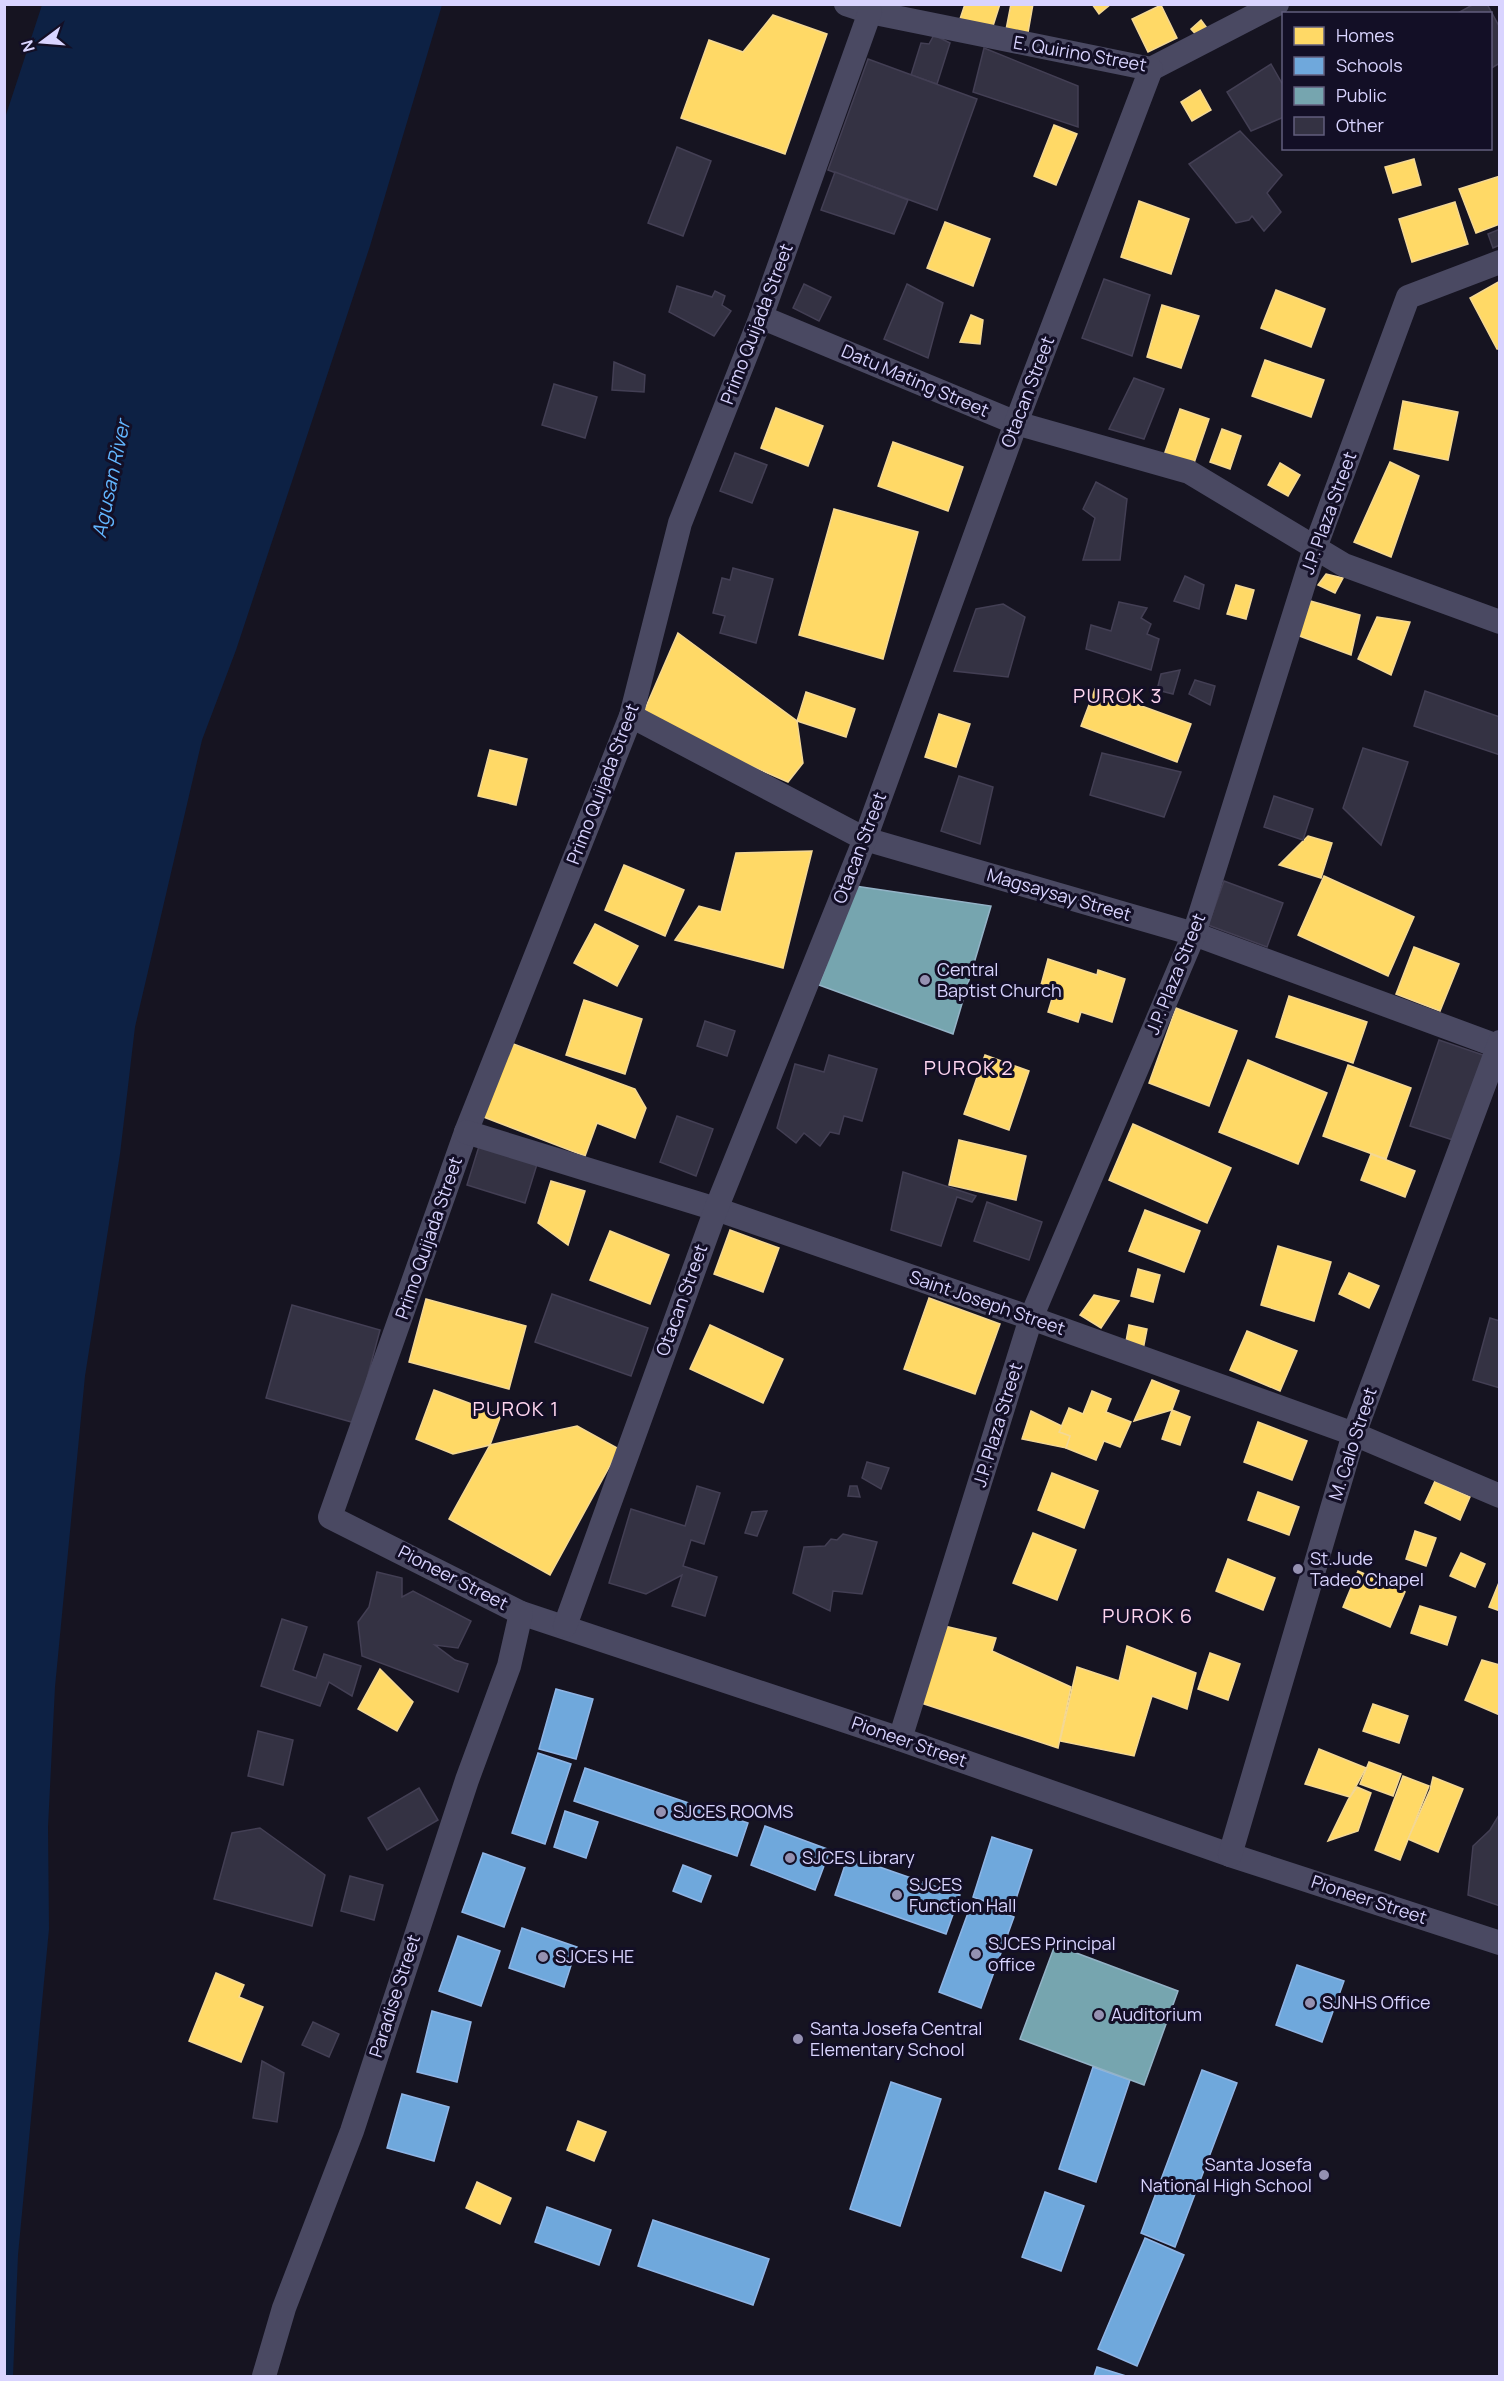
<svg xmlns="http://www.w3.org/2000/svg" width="1504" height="2381" font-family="Manrope,sans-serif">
<rect width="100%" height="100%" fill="#161421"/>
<!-- water -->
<polygon fill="#0d2144" points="42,5 442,5 370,246 236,650 202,740 135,1027 120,1154 85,1376 55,1687 48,1827 49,1929 18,2255 13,2376 5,2376 4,121"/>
<!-- homes -->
<g fill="#ffd966" stroke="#f4d894" stroke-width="1.5">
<polygon points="965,4 1000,4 992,29 960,19"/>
<polygon points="1011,4 1033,4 1026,44 1004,40"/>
<polygon points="1092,4 1111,4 1099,14"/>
<polygon points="1161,5 1177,38 1148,52 1132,19"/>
<polygon points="773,15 827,34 785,154 681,118 709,40 743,52"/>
<polygon points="1201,20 1210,32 1200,39 1191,29"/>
<polygon points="1200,90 1211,110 1192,121 1181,102"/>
<polygon points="1054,125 1077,134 1056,185 1034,176"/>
<polygon points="1414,159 1421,185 1393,193 1385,167"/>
<polygon points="1500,176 1500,224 1476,233 1459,189"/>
<polygon points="1139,201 1189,219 1171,274 1121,257"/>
<polygon points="1455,202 1468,244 1412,262 1399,219"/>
<polygon points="945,222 990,239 973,286 927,268"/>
<polygon points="1500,281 1500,349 1497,349 1470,298"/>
<polygon points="1276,290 1325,309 1311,347 1261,328"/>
<polygon points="1162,305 1199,316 1181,368 1147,357"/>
<polygon points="971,315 983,320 980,344 960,342"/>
<polygon points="1265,360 1324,380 1311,417 1252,396"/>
<polygon points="1403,401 1458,412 1448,460 1394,449"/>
<polygon points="776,408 823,426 808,466 761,448"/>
<polygon points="1180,409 1209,419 1193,466 1164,455"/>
<polygon points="1222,429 1241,436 1230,469 1210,462"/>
<polygon points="893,442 963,467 948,511 878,486"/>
<polygon points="1390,462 1419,476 1391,557 1354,542"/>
<polygon points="1280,463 1300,475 1288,496 1268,485"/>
<polygon points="834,509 918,532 883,659 799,635"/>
<polygon points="1326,574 1343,578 1335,593 1318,585"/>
<polygon points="1236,585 1254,590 1246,619 1227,614"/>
<polygon points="1307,600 1360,615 1351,655 1294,634"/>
<polygon points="1377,617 1410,622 1391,675 1358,659"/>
<polygon points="678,633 797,721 803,763 788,782 641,718"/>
<polygon points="1095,689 1191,724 1177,762 1081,726"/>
<polygon points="806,692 855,709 846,737 797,721"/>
<polygon points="939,714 970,724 956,767 925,757"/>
<polygon points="490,750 527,759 516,805 478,796"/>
<polygon points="1308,836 1332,843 1321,878 1279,865"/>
<polygon points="812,851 783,968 675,940 699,906 721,912 736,853"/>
<polygon points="624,865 684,890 665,936 605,910"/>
<polygon points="1324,876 1414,917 1388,976 1298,935"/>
<polygon points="595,924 638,946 617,986 574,963"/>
<polygon points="1414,947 1459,964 1440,1011 1396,994"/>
<polygon points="1048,959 1097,975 1098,970 1125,979 1112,1022 1081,1012 1078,1022 1048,1012 1055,989 1041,985"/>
<polygon points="1289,996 1367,1022 1353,1063 1276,1037"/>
<polygon points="584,1000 642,1019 625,1074 566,1055"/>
<polygon points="1176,1008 1237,1031 1209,1106 1149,1083"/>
<polygon points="508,1042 635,1089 646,1108 635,1138 597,1123 585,1156 481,1116"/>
<polygon points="985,1055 1029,1071 1009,1130 964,1114"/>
<polygon points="1248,1060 1327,1093 1298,1164 1219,1132"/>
<polygon points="1348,1065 1411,1088 1386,1159 1323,1136"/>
<polygon points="1133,1124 1231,1168 1207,1223 1109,1180"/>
<polygon points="959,1140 1026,1156 1016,1200 949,1185"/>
<polygon points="1371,1154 1415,1171 1405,1197 1361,1180"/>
<polygon points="551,1181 585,1191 568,1245 538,1223"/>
<polygon points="1145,1210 1200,1231 1184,1272 1129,1251"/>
<polygon points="730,1230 779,1248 763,1292 714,1274"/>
<polygon points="610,1231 669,1255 650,1304 590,1280"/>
<polygon points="1278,1246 1331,1262 1314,1321 1261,1305"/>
<polygon points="1138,1269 1160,1275 1153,1302 1131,1296"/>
<polygon points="1349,1273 1379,1286 1369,1308 1339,1294"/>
<polygon points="1094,1295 1119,1301 1101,1328 1080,1315"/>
<polygon points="929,1298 1000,1324 975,1394 904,1369"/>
<polygon points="426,1299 526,1326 509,1389 409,1362"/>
<polygon points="710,1325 783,1359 763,1403 690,1369"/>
<polygon points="1129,1325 1147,1329 1143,1350 1125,1347"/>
<polygon points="1247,1331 1297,1351 1280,1391 1230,1370"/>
<polygon points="1152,1380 1179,1391 1172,1410 1134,1421"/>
<polygon points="434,1390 501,1415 490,1445 453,1454 416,1439"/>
<polygon points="1092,1391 1111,1399 1106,1412 1131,1422 1120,1447 1104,1441 1096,1460 1066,1448 1070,1436 1059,1432 1069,1408 1083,1414"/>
<polygon points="1172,1410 1190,1417 1180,1445 1162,1439"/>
<polygon points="1031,1411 1062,1426 1059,1432 1070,1436 1066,1448 1022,1439"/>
<polygon points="1258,1422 1307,1441 1292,1480 1244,1462"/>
<polygon points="577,1426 619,1449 550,1575 449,1519 490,1445"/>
<polygon points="1052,1473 1098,1491 1084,1528 1038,1510"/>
<polygon points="1435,1481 1470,1497 1460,1520 1425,1503"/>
<polygon points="1258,1492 1299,1507 1289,1535 1248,1520"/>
<polygon points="1415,1531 1436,1538 1426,1566 1406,1559"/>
<polygon points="1033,1533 1076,1550 1057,1600 1013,1583"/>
<polygon points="1461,1553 1485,1564 1475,1587 1450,1576"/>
<polygon points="1228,1559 1275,1578 1263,1610 1216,1591"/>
<polygon points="1358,1571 1405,1592 1390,1627 1343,1607"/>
<polygon points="1500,1580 1500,1611 1489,1607"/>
<polygon points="1420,1606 1456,1617 1447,1645 1411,1633"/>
<polygon points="936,1624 996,1638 992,1651 1071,1687 1058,1748 918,1702"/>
<polygon points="1127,1646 1196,1673 1187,1709 1152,1696 1134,1756 1060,1741 1077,1667 1119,1681"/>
<polygon points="1210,1653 1240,1664 1228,1700 1198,1689"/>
<polygon points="1482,1660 1500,1665 1500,1715 1465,1700"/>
<polygon points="380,1669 413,1702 397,1731 358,1709"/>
<polygon points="1373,1704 1408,1716 1399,1743 1363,1731"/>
<polygon points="1319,1749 1366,1768 1350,1797 1305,1784"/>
<polygon points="1369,1762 1401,1774 1393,1796 1360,1784"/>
<polygon points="1403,1776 1429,1786 1400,1860 1375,1850"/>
<polygon points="1433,1777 1463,1789 1438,1852 1408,1839 1430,1790"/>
<polygon points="1357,1787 1371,1793 1358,1831 1328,1841 1348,1800"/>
<polygon points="216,1973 244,1985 239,1997 263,2007 241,2062 189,2041"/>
<polygon points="578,2121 606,2132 594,2161 567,2150"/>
<polygon points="477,2182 511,2198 500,2224 466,2208"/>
</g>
<!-- schools -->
<g fill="#6fa8dc" stroke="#8fb5e6" stroke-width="1.5">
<polygon points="556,1689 593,1699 576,1759 539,1749"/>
<polygon points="538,1753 571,1764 545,1844 512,1833"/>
<polygon points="585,1768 748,1823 737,1856 574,1801"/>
<polygon points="565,1811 598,1822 586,1858 554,1847"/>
<polygon points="765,1826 830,1850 815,1890 751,1865"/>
<polygon points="992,1837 1032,1850 1012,1911 973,1897"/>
<polygon points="483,1853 525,1868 504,1927 462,1912"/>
<polygon points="848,1856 960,1895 946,1934 835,1895"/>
<polygon points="683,1865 711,1876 701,1902 673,1891"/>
<polygon points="972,1902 1014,1917 981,2008 939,1992"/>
<polygon points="522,1928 577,1947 564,1987 509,1968"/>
<polygon points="458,1936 500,1951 481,2006 439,1991"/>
<polygon points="1297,1965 1344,1981 1322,2042 1276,2025"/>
<polygon points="432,2011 471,2022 457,2082 417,2072"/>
<polygon points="1093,2067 1130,2080 1096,2182 1059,2169"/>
<polygon points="1202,2070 1237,2083 1175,2247 1141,2233"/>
<polygon points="891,2082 941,2099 900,2226 850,2209"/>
<polygon points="402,2094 449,2107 434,2161 387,2148"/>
<polygon points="1045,2192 1084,2206 1061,2271 1022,2257"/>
<polygon points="547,2207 611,2230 599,2265 535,2242"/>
<polygon points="653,2220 769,2259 753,2305 638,2266"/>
<polygon points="1145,2238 1184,2255 1137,2366 1098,2349"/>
<polygon points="1097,2367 1126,2376 1094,2376"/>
</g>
<!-- public -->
<g fill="#76a5af" stroke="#94b3c7" stroke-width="1.5">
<polygon points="855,886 991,906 953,1034 819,985"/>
<polygon points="1055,1945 1178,1991 1144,2085 1020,2039"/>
</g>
<!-- building -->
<g fill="#343243" stroke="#433f54" stroke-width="1.5">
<polygon points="1474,4 1487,4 1500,28 1500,63 1490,69 1490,14 1456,14"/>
<polygon points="934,35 950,43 937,84 911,75 921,43 929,44"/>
<polygon points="984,48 1078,86 1078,127 973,92"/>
<polygon points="868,59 977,99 937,210 828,170"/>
<polygon points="1271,64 1284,87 1284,117 1251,131 1227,92"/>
<polygon points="1240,131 1282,175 1267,193 1281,212 1264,231 1252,216 1249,220 1236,223 1189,164"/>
<polygon points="677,147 711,161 683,236 648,223"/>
<polygon points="835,172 908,200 894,234 821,210"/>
<polygon points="1500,229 1500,245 1493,248 1488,234"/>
<polygon points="1104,279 1150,295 1132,356 1082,338"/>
<polygon points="804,284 831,297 819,321 793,308"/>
<polygon points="907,284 943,303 928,358 884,339"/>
<polygon points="677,286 712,297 715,291 725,296 722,305 731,311 714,336 669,312"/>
<polygon points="614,362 645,375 644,392 612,390"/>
<polygon points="1134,378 1164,389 1144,439 1109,429"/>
<polygon points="554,384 597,397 585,438 542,425"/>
<polygon points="735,453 767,465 752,503 720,491"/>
<polygon points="1096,482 1127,499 1120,560 1083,560 1095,518 1083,509"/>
<polygon points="733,568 773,579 756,643 720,633 725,616 713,613 722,578 730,580"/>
<polygon points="1185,576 1204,585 1199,609 1174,601"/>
<polygon points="1119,602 1147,608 1141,618 1151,624 1147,634 1159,639 1151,670 1086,649 1091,625 1111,631"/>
<polygon points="1003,604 1025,617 1008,677 954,671 976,609"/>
<polygon points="1180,670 1173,694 1157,690 1161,674"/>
<polygon points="1195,680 1215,686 1210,705 1189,694"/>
<polygon points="1425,691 1500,717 1500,755 1414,726"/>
<polygon points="1363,748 1408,762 1381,845 1343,808"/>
<polygon points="1102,753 1181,772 1164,817 1090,795"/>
<polygon points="959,776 993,787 980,844 941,831"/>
<polygon points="1274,796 1313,809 1303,840 1264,827"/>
<polygon points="1224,881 1283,903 1267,947 1208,925"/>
<polygon points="705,1021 735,1031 727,1056 697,1046"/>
<polygon points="1439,1040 1486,1056 1456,1141 1410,1126"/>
<polygon points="829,1055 877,1069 862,1121 844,1116 839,1134 830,1132 820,1146 804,1133 796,1143 777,1128 795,1064 824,1072"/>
<polygon points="677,1116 713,1129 696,1176 660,1162"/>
<polygon points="480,1143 538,1161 525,1203 467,1185"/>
<polygon points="903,1172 976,1196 972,1202 957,1197 941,1246 891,1230"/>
<polygon points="987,1202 1042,1222 1029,1260 974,1241"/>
<polygon points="552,1294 648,1328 631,1376 535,1342"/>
<polygon points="292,1305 380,1330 355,1423 266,1398"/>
<polygon points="1490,1318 1500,1321 1500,1388 1473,1380"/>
<polygon points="867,1462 889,1468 881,1489 862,1478"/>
<polygon points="697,1486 720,1493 704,1544 691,1540 683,1566 717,1577 705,1616 672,1606 682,1575 646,1594 609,1583 631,1509 685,1526"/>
<polygon points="850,1486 857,1486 860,1497 848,1496"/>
<polygon points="767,1511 757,1536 745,1533 752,1512"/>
<polygon points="843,1534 877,1542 862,1594 833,1591 830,1611 793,1593 804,1547 825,1546 831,1539 837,1540"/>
<polygon points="377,1572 402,1578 402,1597 413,1591 471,1621 458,1648 435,1645 455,1660 468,1664 458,1692 362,1656 358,1622 369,1607"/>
<polygon points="282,1619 307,1627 293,1670 316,1678 324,1654 361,1666 352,1696 329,1682 320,1706 261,1686"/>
<polygon points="258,1731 293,1740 283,1785 248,1776"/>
<polygon points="419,1788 438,1820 387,1850 368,1818"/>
<polygon points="1499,1815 1500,1815 1500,1906 1468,1895 1473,1846 1490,1830"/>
<polygon points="260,1828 325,1875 312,1926 214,1899 232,1833"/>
<polygon points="350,1876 383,1885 374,1920 341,1911"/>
<polygon points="313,2022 339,2034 329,2057 302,2045"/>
<polygon points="262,2061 284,2073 277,2122 253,2118"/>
</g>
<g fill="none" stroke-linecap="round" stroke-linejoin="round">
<!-- street -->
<g stroke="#4a4962" stroke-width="24">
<polyline points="846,4 870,12 1151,69 1277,4"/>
<polyline points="870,12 761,317 680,523 631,716 466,1132 330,1517 521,1613 900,1739 1230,1855 1500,1943"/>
<polyline points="761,317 1016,423 1189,472 1344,565 1500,622"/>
<polyline points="631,716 865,839 1194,934 1500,1047"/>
<polyline points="466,1132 716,1209 1031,1318 1354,1434 1500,1496"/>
<polyline points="565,1626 716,1209 865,839 1016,423 1151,69"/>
<polyline points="900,1739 1031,1318 1194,934 1315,548 1408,297 1500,262"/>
<polyline points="1230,1855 1354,1434 1500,1042"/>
<polyline points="264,2376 284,2308 352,2131 467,1780 509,1666 521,1613"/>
</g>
</g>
<!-- markers -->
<g fill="#9591b1" stroke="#130f26" stroke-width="2">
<circle cx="925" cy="980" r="6"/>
<circle cx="1298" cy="1569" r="6"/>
<circle cx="661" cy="1812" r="6"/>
<circle cx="790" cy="1858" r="6"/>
<circle cx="897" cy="1895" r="6"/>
<circle cx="976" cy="1954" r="6"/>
<circle cx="543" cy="1957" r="6"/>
<circle cx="1310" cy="2003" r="6"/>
<circle cx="1099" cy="2015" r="6"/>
<circle cx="798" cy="2039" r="6"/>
<circle cx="1324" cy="2175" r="6"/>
</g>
<g text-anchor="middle" stroke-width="6" stroke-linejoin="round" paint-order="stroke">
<!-- street labels -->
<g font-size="18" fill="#d9d4ff" stroke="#130f26">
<text transform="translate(1080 54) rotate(10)" y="6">E. Quirino Street</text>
<text transform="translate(757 324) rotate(-69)" y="6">Primo Quijada Street</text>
<text transform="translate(915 381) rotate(23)" y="6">Datu Mating Street</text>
<text transform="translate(1028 392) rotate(-69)" y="6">Otacan Street</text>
<text transform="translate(1329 513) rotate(-70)" y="6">J.P. Plaza Street</text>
<text transform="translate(603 784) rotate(-69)" y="6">Primo Quijada Street</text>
<text transform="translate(860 848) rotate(-69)" y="6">Otacan Street</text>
<text transform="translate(1059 895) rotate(16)" y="6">Magsaysay Street</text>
<text transform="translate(1176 974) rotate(-68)" y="6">J.P. Plaza Street</text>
<text transform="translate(429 1238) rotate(-71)" y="6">Primo Quijada Street</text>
<text transform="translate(682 1300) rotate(-70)" y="6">Otacan Street</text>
<text transform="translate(987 1303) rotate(19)" y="6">Saint Joseph Street</text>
<text transform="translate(998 1425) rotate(-73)" y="6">J.P. Plaza Street</text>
<text transform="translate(1353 1444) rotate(-72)" y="6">M. Calo Street</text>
<text transform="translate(453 1578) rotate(27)" y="6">Pioneer Street</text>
<text transform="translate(909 1742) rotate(19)" y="6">Pioneer Street</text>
<text transform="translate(1369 1900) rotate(18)" y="6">Pioneer Street</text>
<text transform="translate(395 1996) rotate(-72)" y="6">Paradise Street</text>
</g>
<!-- poi labels -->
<g font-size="18" fill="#d9d4ff" stroke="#130f26" text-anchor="start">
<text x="937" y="976">Central<tspan x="937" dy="21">Baptist Church</tspan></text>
<text x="1310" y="1565">St.Jude<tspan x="1310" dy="21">Tadeo Chapel</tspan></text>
<text x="673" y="1818">SJCES ROOMS</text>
<text x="802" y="1864">SJCES Library</text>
<text x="909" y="1891">SJCES<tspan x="909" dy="21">Function Hall</tspan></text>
<text x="988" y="1950">SJCES Principal<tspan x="988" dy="21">office</tspan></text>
<text x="555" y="1963">SJCES HE</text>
<text x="1322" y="2009">SJNHS Office</text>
<text x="1111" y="2021">Auditorium</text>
<text x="810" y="2035">Santa Josefa Central<tspan x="810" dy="21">Elementary School</tspan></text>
<text x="1312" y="2171" text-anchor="end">Santa Josefa<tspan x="1312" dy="21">National High School</tspan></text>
</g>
<!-- water labels -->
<g font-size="20" font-style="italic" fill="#62b6ff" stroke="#130f26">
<text transform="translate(111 479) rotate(-78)" y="7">Agusan River</text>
</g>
<!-- neighbourhood labels -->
<g font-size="20" letter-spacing="1.5" fill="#ffd6f0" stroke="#130f26">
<text x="1118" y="703">PUROK 3</text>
<text x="969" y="1075">PUROK 2</text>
<text x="516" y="1416">PUROK 1</text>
<text x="1148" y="1623">PUROK 6</text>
</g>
</g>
<!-- border -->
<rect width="1504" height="2381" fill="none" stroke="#d9d4ff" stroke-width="12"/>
<!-- legend -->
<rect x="1282" y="12" width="210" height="138" fill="#130f26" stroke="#625e7d" stroke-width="1.5"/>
<rect x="1294" y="27" width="30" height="18" fill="#ffd966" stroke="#625e7d" stroke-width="1.5"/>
<text x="1336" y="42" font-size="18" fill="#d9d4ff">Homes</text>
<rect x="1294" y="57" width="30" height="18" fill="#6fa8dc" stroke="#625e7d" stroke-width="1.5"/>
<text x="1336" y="72" font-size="18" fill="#d9d4ff">Schools</text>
<rect x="1294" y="87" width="30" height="18" fill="#76a5af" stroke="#625e7d" stroke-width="1.5"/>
<text x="1336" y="102" font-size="18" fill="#d9d4ff">Public</text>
<rect x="1294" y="117" width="30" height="18" fill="#343243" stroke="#625e7d" stroke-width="1.5"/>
<text x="1336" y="132" font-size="18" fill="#d9d4ff">Other</text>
<!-- north arrow -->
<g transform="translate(42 42) rotate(254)" stroke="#130f26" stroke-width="4.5" paint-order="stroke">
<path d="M0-4.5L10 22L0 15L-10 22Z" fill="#d9d4ff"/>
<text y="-9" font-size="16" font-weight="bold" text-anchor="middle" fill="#d9d4ff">N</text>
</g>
</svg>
